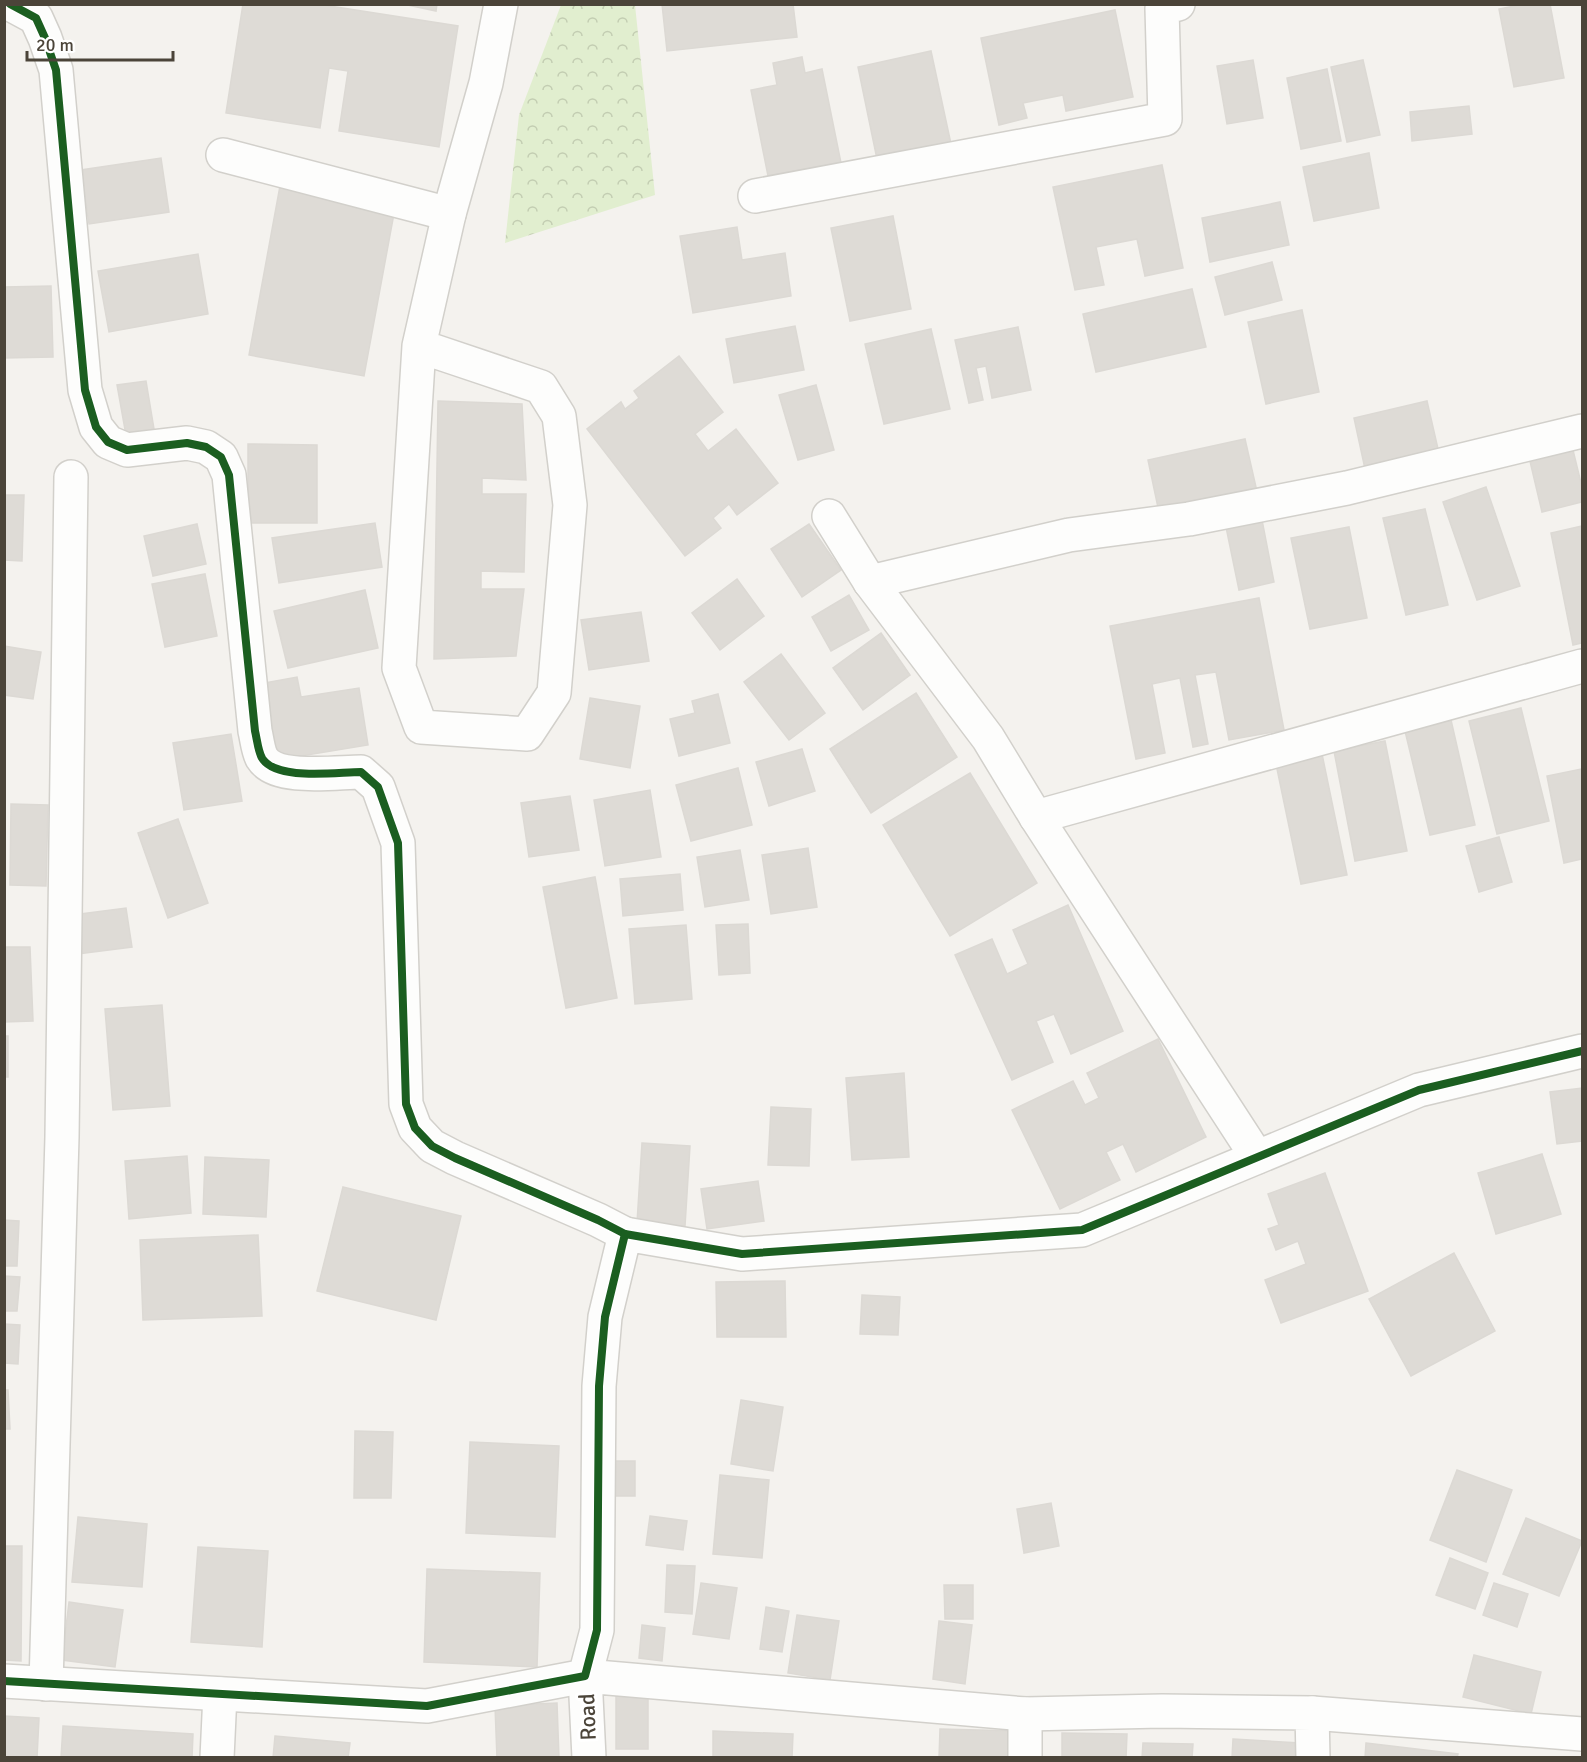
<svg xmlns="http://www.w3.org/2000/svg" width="1587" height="1762" font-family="Signika,sans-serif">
<defs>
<pattern id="park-crowns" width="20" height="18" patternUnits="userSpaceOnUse" patternTransform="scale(1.5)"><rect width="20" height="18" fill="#e1eecf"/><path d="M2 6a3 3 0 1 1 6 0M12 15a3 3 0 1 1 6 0" fill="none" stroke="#c3cdb2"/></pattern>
</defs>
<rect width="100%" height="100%" fill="#f4f2ee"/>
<!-- park -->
<polygon fill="url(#park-crowns)" points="561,5 635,5 655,195 505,243 519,115"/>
<!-- building -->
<g fill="#dedbd6" stroke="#dcd9d4" stroke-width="1.5">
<polygon points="243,4 317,4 458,26 439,147 339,131 348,71 329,68 320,128 226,113"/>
<polygon points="403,4 437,4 436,11"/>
<polygon points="662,4 793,4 797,37 667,51"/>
<polygon points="1524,4 1550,4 1564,78 1514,87 1499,9"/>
<polygon points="1115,10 1133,97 1066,111 1063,95 1023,103 1027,118 999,125 981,38"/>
<polygon points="931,51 951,144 877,159 858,67"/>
<polygon points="802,57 805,73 822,69 841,163 768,176 751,90 777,85 773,63"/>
<polygon points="1253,60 1263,118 1227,124 1217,66"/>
<polygon points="1363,60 1380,135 1347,142 1331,67"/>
<polygon points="1327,69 1341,141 1301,149 1287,78"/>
<polygon points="1469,106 1472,134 1412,141 1410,112"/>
<polygon points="1369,153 1379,208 1314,221 1303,167"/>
<polygon points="161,158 169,212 89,224 81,170"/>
<polygon points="1162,165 1183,268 1145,276 1137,239 1096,247 1104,285 1075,290 1053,187"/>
<polygon points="280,186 395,208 364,376 249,355"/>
<polygon points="1280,202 1289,245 1210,262 1202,218"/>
<polygon points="893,216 911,309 850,321 831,228"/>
<polygon points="737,227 742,260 785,253 791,296 693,313 680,236"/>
<polygon points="198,254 208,314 109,332 98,271"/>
<polygon points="1272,262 1282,300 1225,315 1215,277"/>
<polygon points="51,286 53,357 4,358 4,287"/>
<polygon points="1192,289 1206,347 1096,372 1083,314"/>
<polygon points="1302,310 1319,392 1266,404 1248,322"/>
<polygon points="795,326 804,370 734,383 726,339"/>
<polygon points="1018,327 1031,390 992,398 986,366 976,368 983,400 969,403 955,340"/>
<polygon points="931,329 950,409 884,424 865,344"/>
<polygon points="679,356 723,412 695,434 708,451 736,429 778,483 737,515 729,504 713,518 721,528 685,556 587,429 621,402 625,409 639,398 634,391"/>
<polygon points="146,381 154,429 126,435 117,385"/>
<polygon points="816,385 834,450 798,460 779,395"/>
<polygon points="438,401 522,404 526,480 482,478 482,494 526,494 524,572 481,571 481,589 524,589 516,656 434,659"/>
<polygon points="1427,401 1441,462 1367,478 1354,418"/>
<polygon points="1245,439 1258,496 1160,517 1148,460"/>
<polygon points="248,444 317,445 317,523 248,523"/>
<polygon points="1572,446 1582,487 1582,502 1542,512 1529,457"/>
<polygon points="1486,487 1520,586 1477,600 1443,502"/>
<polygon points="4,495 24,495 22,561 4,560"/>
<polygon points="1425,509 1448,605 1406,615 1383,518"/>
<polygon points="1262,520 1274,582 1239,590 1226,527"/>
<polygon points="375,523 382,567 279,583 272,538"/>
<polygon points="197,524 206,564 153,576 144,536"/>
<polygon points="809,524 841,570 802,597 771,549"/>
<polygon points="1582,526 1582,643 1573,645 1551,533"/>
<polygon points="1349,527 1367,618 1310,629 1291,538"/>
<polygon points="205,574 217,636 165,647 152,584"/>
<polygon points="737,579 764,616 720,650 692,613"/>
<polygon points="365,590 378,648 288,668 274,611"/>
<polygon points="849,595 869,630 831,651 812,617"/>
<polygon points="1259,598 1284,730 1229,740 1216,672 1195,675 1208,744 1193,747 1180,678 1152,684 1165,753 1136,759 1110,626"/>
<polygon points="641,612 649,661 589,670 581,620"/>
<polygon points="881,633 910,675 863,710 833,668"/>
<polygon points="4,646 41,652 33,699 4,695"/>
<polygon points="781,654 825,713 789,740 744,682"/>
<polygon points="297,677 301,697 359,688 368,745 277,760 264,683"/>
<polygon points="916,693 957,757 871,813 830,749"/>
<polygon points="718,694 730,743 679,756 670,719 695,713 692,701"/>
<polygon points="590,698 640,706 630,768 580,759"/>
<polygon points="1521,708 1549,821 1497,834 1469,721"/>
<polygon points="1451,720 1475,825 1430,835 1405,731"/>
<polygon points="231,734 242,801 184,810 173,743"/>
<polygon points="1385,741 1407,851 1355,861 1334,751"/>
<polygon points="802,749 815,791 769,806 756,762"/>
<polygon points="1322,754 1347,875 1301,884 1276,764"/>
<polygon points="738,768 752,825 691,841 676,785"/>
<polygon points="1582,769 1582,859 1564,863 1547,776"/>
<polygon points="970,773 1037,883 950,936 883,825"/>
<polygon points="650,790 661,857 605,866 594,800"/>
<polygon points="570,796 579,850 529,857 521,803"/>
<polygon points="11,804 48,805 46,886 10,885"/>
<polygon points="178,819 208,903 168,918 138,833"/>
<polygon points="1499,837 1512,882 1479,892 1466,846"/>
<polygon points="808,848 817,907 771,914 762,855"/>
<polygon points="740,850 749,900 705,907 697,857"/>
<polygon points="680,874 683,910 623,916 620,879"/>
<polygon points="595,877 617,998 566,1008 543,887"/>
<polygon points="1068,905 1123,1031 1071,1054 1054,1014 1036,1021 1053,1062 1012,1080 955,955 992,939 1007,974 1028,964 1013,930"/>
<polygon points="126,908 132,947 78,954 73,915"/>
<polygon points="748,924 750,973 719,975 716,925"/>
<polygon points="686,925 692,999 635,1004 629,929"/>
<polygon points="4,947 30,947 33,1021 4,1022"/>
<polygon points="162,1005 170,1106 113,1110 105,1009"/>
<rect x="4" y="1036" width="4" height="41"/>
<polygon points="1158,1039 1206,1137 1136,1172 1123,1144 1106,1152 1120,1180 1060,1209 1012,1110 1073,1081 1085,1105 1099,1098 1087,1073"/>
<polygon points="904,1073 909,1157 852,1160 846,1078"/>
<polygon points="1582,1088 1582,1141 1557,1144 1550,1092"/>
<polygon points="771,1107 811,1109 809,1166 768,1165"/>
<polygon points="642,1143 690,1146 685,1226 637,1223"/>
<polygon points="1542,1154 1561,1214 1496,1234 1478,1173"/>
<polygon points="187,1156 191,1213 129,1219 125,1161"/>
<polygon points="205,1157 269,1160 266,1217 203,1214"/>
<polygon points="1325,1173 1368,1291 1281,1323 1265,1280 1306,1264 1298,1241 1276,1250 1268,1229 1279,1225 1268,1194"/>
<polygon points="758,1181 764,1221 707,1229 701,1189"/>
<polygon points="343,1187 461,1216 436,1320 317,1291"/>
<polygon points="4,1220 19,1221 17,1266 4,1266"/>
<polygon points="258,1235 262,1316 143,1320 140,1240"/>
<polygon points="1454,1253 1495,1331 1411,1376 1369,1299"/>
<polygon points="4,1276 20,1277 17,1311 4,1311"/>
<polygon points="785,1281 786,1337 717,1337 716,1282"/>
<polygon points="862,1295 900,1297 898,1335 860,1334"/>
<polygon points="4,1324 20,1325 18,1364 4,1363"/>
<polygon points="4,1390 8,1390 10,1429 4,1429"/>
<polygon points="741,1400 783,1407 773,1471 731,1464"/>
<polygon points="355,1431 393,1432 391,1498 354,1498"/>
<polygon points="470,1442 559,1446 555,1537 466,1533"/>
<polygon points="605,1461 635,1461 635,1496 606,1496"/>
<polygon points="1457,1470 1512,1490 1486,1562 1430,1540"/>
<polygon points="720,1475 769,1480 762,1558 713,1554"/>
<polygon points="1051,1503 1059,1546 1024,1553 1017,1509"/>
<polygon points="650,1516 687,1521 683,1550 646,1545"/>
<polygon points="78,1517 147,1524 142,1587 72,1582"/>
<polygon points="1526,1518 1582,1541 1559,1596 1503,1574"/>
<polygon points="4,1546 22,1546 21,1661 4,1660"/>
<polygon points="198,1547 268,1551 262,1647 191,1642"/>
<polygon points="1450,1558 1488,1573 1475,1609 1436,1595"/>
<polygon points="667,1565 695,1566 692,1614 665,1612"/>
<polygon points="427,1569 540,1573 537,1667 424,1662"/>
<polygon points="701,1583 737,1588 729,1639 693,1634"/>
<polygon points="1494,1583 1528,1594 1517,1627 1483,1615"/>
<polygon points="944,1585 973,1585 973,1619 945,1619"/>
<polygon points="69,1602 123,1610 115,1667 62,1660"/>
<polygon points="766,1607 789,1611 782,1652 760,1649"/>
<polygon points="797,1615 839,1621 830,1680 788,1673"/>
<polygon points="939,1621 972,1625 965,1684 933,1679"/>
<polygon points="642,1625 665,1628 662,1661 639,1658"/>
<polygon points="1474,1655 1541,1672 1531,1714 1463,1697"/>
<rect x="616" y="1689" width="32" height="60"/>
<polygon points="557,1703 559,1758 497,1758 495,1706"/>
<polygon points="4,1716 39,1718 37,1758 4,1758"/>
<polygon points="63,1726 193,1734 192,1758 61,1758"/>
<polygon points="940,1729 1018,1731 1018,1758 939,1758"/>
<polygon points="713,1731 793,1734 792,1758 713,1758"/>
<polygon points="1062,1733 1127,1734 1126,1758 1062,1758"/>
<polygon points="275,1736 350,1743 348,1758 273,1758"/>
<polygon points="1233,1739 1300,1743 1299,1758 1232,1758"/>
<polygon points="1143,1743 1193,1744 1192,1758 1142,1758"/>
<polygon points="1366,1743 1458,1754 1457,1758 1365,1758"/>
</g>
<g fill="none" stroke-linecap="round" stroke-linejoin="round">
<defs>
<g id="street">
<path d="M10,4L36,18L45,38L56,70L85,390L96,427L108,442L127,450L187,443L206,447L221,457L229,475L255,731C257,739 258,751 262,758C276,781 336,772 361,772L378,787L398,843L406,1104L415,1128L432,1146L455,1158L598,1220L625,1234"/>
<polyline points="223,155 449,214"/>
<polyline points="755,196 1165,119 1162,8 1178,4"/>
<polyline points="419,346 541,387 559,416 570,505 554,693 527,734 421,727 399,668 419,346 449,214 486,83 501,4"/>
<polyline points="829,516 870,582 988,738 1036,817 1257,1157"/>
<polyline points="870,582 1069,535 1189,519 1347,488 1582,431"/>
<polyline points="1036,817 1582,666"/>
<polyline points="4,1681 427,1706 585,1676 597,1630 599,1386 605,1317 625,1234 742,1254 1082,1230 1419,1090 1582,1051"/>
<polyline points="46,1684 62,1137 71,477"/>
<polyline points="1312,1713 1582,1734"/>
<polyline points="217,1758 220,1694"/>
<polyline points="589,1758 585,1676 1025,1714 1162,1711 1312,1713 1313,1758"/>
<polyline points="1025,1758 1025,1714"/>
</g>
</defs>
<!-- street casing -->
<use href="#street" stroke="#d2d0cb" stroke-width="36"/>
<!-- street -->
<use href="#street" stroke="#fdfdfc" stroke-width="33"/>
<defs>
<g id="cycleway">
<path d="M10,4L36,18L45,38L56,70L85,390L96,427L108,442L127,450L187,443L206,447L221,457L229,475L255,731C257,739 258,751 262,758C276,781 336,772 361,772L378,787L398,843L406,1104L415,1128L432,1146L455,1158L598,1220L625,1234"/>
<polyline points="4,1681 427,1706 585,1676 597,1630 599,1386 605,1317 625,1234 742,1254 1082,1230 1419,1090 1582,1051"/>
</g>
</defs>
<!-- cycleway casing -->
<use href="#cycleway" stroke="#fff" stroke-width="11"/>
<!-- cycleway -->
<use href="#cycleway" stroke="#1b5e20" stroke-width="8"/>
</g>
<g text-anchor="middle" stroke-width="6" stroke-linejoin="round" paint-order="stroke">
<!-- street labels -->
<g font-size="22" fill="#4b4439" stroke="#fff">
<text transform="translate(587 1717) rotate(-92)" y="8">Road</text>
</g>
</g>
<!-- border -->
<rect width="1587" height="1762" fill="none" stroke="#4b4439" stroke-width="12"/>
<!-- scale -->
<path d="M27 51v9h146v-9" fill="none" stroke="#4b4439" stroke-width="3"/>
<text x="36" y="51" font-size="18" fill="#4b4439" stroke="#ffffff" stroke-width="4.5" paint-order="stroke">20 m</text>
</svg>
